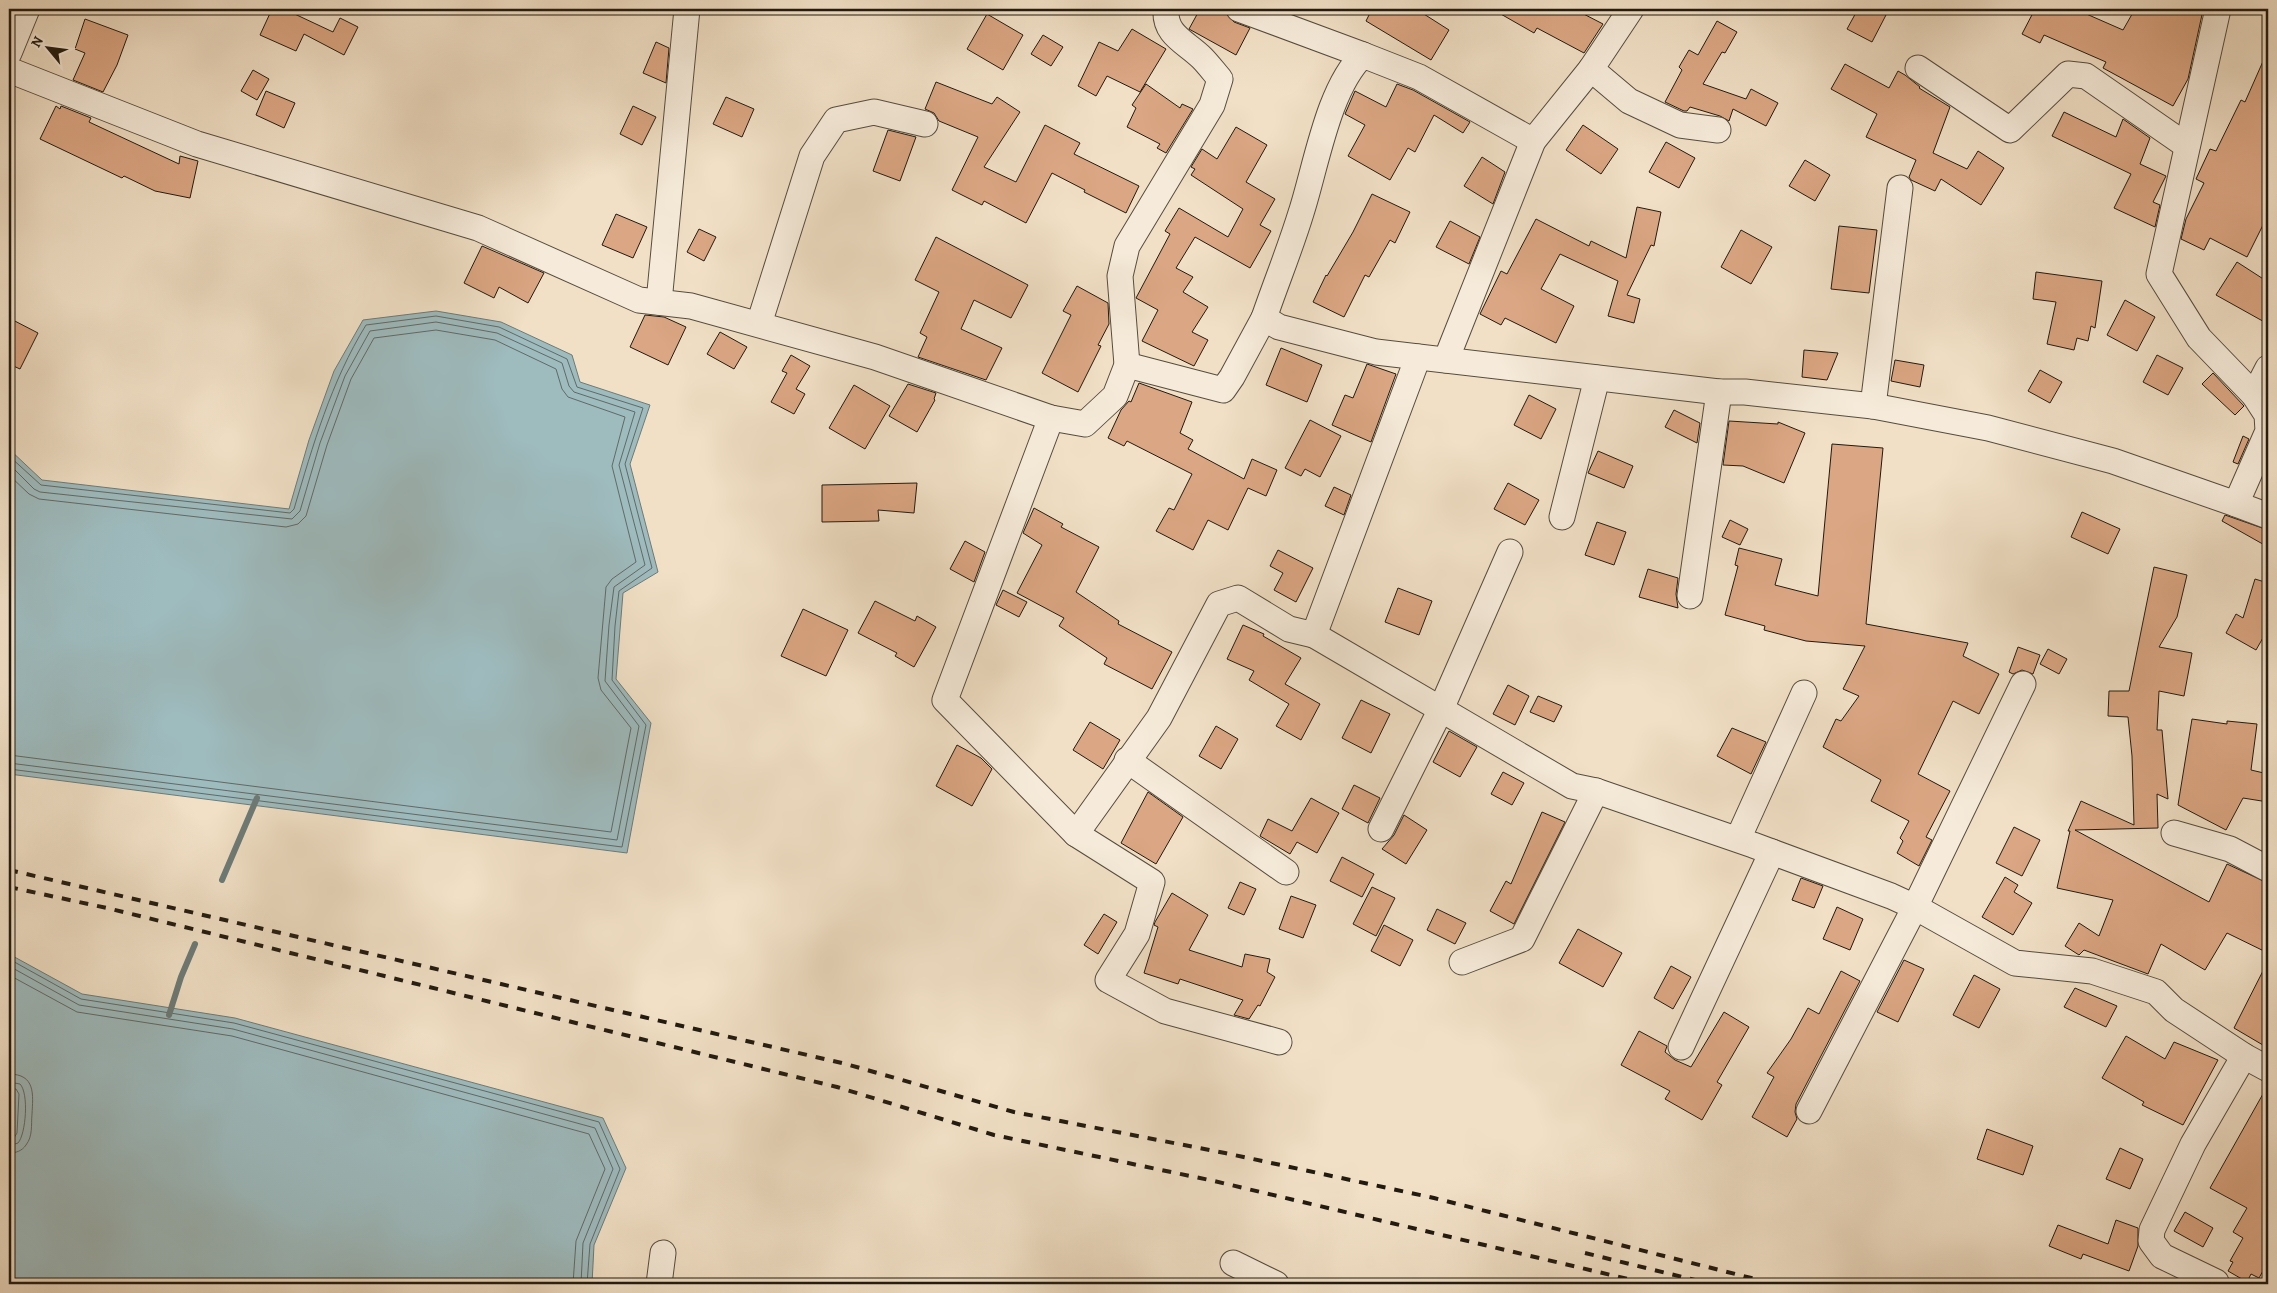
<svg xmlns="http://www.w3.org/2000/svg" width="2277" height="1293" font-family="Alegreya,serif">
<rect width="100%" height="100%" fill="#f1e0c6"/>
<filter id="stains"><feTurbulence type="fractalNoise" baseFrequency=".004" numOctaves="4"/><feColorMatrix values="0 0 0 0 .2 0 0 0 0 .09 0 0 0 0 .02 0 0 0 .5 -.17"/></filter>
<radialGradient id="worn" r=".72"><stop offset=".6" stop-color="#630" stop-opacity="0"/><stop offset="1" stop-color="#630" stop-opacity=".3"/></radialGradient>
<!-- water -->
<g fill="#9ebbbe" stroke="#6c7b78">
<polygon points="436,311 501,322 572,355 580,382 650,405 630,464 658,572 623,593 616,679 651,723 627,853 9,774 9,449 42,480 289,509 309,440 334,371 363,320"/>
<polygon points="9,954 82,994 235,1018 603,1118 626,1168 594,1245 592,1284 9,1284 9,1138 12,1132 14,1093 9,1093"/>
</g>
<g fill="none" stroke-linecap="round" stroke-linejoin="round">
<!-- shore -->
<g stroke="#606a67" stroke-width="1">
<path d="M9,456L41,485L290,513L294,509C313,445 331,382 366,325L436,316L499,327L567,359L577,387L643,408L625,464L652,568L619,591L615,626L612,680L646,725L622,847L9,769"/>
<polyline points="9,464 34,489 40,492 292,519 300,511 320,443 345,376 370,331 436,322 497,333 562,363 569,386 574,392 635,412 619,465 645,565 614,587 609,625 605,681 639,726 617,840 9,763"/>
<polyline points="9,475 29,494 39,499 286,527 298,524 306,516 327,445 351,379 374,338 436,330 495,340 556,369 562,389 568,397 625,417 612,466 636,562 612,579 606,587 598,678 601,690 631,728 611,832 9,755"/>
<polyline points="9,959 81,999 234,1023 599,1122 620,1169 590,1244 587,1284"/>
<polyline points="9,966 79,1005 233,1029 595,1128 613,1169 583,1243 581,1284"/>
<polyline points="9,975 77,1012 232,1036 589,1134 605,1169 576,1241 573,1284"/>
<path d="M9,1074C36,1074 33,1095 32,1114C31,1125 33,1136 26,1145C22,1151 16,1153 9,1153"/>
<path d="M9,1082L20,1084C29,1093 26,1134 18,1143L9,1146"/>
<polyline points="9,1088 16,1089 19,1094 17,1133 14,1138 9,1139"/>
</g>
<!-- stream -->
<g stroke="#6c7b78" stroke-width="6">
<polyline points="222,880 257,798"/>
<polyline points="169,1015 181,977 195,944"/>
</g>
</g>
<!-- building -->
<g fill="#dba683" stroke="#211a10">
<polygon points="272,9 284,9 333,32 340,18 358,27 344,55 304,34 296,51 260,35"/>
<polygon points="1200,9 1218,9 1225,13 1234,22 1250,28 1236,55 1189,29"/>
<polygon points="1372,9 1416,9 1449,30 1431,60 1366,21"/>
<polygon points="1492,9 1574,9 1603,24 1584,53 1537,28 1534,33"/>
<polygon points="1858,9 1874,9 1886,15 1872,42 1847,29"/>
<polygon points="2035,9 2075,9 2123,30 2135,9 2203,10 2188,79 2173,106 2103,68 2106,62 2044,35 2040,43 2022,34"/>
<polygon points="987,14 1023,35 1003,70 967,49"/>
<polygon points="85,19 128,35 117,65 103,92 73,80 85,53 75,49"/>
<polygon points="1717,21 1737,32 1725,53 1722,52 1703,84 1746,99 1751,89 1778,103 1766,126 1733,109 1729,121 1720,116 1690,107 1687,111 1684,111 1665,102 1682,70 1679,67 1689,50 1698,55"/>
<polygon points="1132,29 1166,49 1140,92 1107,76 1096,96 1078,86 1099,42 1118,51"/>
<polygon points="1043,35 1063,47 1051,66 1031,54"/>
<polygon points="656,42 669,48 666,83 643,73"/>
<polygon points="2268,50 2268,215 2247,257 2210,238 2204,250 2181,239 2186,219 2204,183 2196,179 2210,149 2216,151 2241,100 2245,102"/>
<polygon points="1845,64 1889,88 1898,71 1905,75 1920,87 1919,88 1950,107 1933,153 1967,169 1978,151 2004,168 1981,205 1941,179 1935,191 1911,180 1909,177 1916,160 1866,137 1877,114 1831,89"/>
<polygon points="253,70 269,79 257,100 241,91"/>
<polygon points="936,82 992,104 997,97 1020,112 984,167 1016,182 1045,125 1080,143 1074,154 1139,186 1126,213 1084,192 1085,190 1052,173 1026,223 984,201 982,205 952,190 978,137 939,121 934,113 925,109"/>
<polygon points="1146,84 1180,108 1182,104 1193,109 1166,153 1157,148 1160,144 1127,127 1136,108 1132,105"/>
<polygon points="1397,84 1413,90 1470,122 1463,133 1434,115 1415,152 1408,148 1390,180 1348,156 1365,125 1345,114 1355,91 1386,107"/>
<polygon points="266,91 295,103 284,128 256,115"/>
<polygon points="726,97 754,109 742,137 713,124"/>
<polygon points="56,106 60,109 61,106 91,118 89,122 179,164 180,156 198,161 190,198 155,191 124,176 122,178 40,139"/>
<polygon points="633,106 656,117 642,145 620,134"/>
<polygon points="2064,112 2116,137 2123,119 2150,138 2140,164 2166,176 2153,202 2160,205 2155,227 2114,208 2131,174 2052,136"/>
<polygon points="1583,125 1618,149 1601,174 1566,150"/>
<polygon points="1236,127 1267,145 1246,182 1275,199 1260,225 1271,231 1250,268 1195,237 1176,268 1193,277 1183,292 1208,307 1192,332 1208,340 1194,366 1142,341 1158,310 1136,298 1170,234 1165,231 1179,208 1228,237 1243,209 1191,175 1195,169 1191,167 1202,149 1217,159"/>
<polygon points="888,130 916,137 900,181 873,171"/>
<polygon points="1666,142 1695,158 1679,188 1649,172"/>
<polygon points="1482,157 1505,172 1493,204 1464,186"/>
<polygon points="1805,160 1830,175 1815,201 1789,186"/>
<polygon points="1372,194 1410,212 1395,243 1390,240 1369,277 1365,275 1344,317 1313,302 1326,275 1327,276 1353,232"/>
<polygon points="1637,207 1661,212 1654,246 1651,245 1627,295 1640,299 1634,323 1608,316 1618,281 1560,254 1541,289 1574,306 1556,343 1505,318 1501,325 1480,314 1501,271 1507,274 1536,219 1589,246 1591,241 1626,258"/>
<polygon points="616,214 647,227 633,258 602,245"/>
<polygon points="1450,221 1480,237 1469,264 1436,247"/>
<polygon points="1839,226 1877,230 1869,293 1831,289"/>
<polygon points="699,229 716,237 704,261 687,252"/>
<polygon points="1741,230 1772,247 1751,284 1721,267"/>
<polygon points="936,237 1028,285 1011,318 974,300 961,329 1002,348 986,380 918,357 927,337 920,333 939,292 915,280"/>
<polygon points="482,246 544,273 528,303 499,287 494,298 464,283"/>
<polygon points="2237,262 2268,282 2268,324 2216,295"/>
<polygon points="2036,272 2102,281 2095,328 2091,326 2088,341 2077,338 2074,350 2047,344 2056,302 2033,299"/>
<polygon points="1077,286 1108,303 1109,324 1098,345 1101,346 1078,392 1042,373 1071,315 1063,311"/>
<polygon points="2125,300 2155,317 2137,351 2107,335"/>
<polygon points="645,315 664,317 686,327 668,365 630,347"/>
<polygon points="9,318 38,333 20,369 9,364"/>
<polygon points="720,332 747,347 734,369 707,354"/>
<polygon points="1281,348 1322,365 1307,402 1266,385"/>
<polygon points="1804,350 1838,353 1827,380 1802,377"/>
<polygon points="791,355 810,366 796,389 805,394 794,414 771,402 787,373 782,371"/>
<polygon points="2157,355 2183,368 2168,395 2143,382"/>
<polygon points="1895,360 1924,365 1920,387 1891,381"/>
<polygon points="1367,364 1396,374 1371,442 1332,425 1345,395 1353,398"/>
<polygon points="2040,370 2062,382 2050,403 2028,391"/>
<polygon points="2213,373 2244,406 2235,415 2202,384"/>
<polygon points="1139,383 1192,402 1180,433 1193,440 1188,449 1244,479 1252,459 1277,470 1266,496 1248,488 1228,530 1208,520 1193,550 1156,531 1169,508 1174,510 1192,474 1127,441 1124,446 1108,438 1121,410 1129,401 1131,402"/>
<polygon points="908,384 936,393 934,399 935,400 917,432 889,416"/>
<polygon points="854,385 890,406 865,449 829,428"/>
<polygon points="1529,395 1556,409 1541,439 1514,425"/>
<polygon points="1674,410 1700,423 1697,443 1665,427"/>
<polygon points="1310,420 1341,436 1320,477 1305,469 1301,476 1285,468"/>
<polygon points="1729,421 1778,424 1778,422 1805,433 1784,483 1743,466 1723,465"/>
<polygon points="2243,436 2249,439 2238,464 2233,462"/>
<polygon points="1832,444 1883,448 1866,624 1968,643 1963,656 1999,674 1979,714 1953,701 1918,774 1950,791 1926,837 1932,840 1919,866 1897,853 1903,841 1900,838 1909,821 1871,801 1881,780 1823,747 1836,719 1841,721 1859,696 1843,689 1865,646 1806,641 1764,630 1765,626 1725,615 1738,566 1735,565 1739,548 1782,559 1775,585 1818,596"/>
<polygon points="1598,451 1633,466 1624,488 1588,473"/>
<polygon points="917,483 914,513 878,510 879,521 822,522 822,485"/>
<polygon points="1508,483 1539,500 1525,525 1494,509"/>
<polygon points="1334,487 1351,495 1344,515 1325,506"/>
<polygon points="1034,508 1063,524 1061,527 1099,547 1076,592 1119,621 1118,624 1172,652 1152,689 1104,664 1107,658 1059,626 1064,618 1017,593 1042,545 1023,533"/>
<polygon points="2082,512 2120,529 2108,554 2071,537"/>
<polygon points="2225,515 2268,530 2268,547 2222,521"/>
<polygon points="1730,520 1748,529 1740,545 1722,537"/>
<polygon points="1597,522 1626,532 1614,565 1585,555"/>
<polygon points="965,541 985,552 974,582 950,569"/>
<polygon points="1278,550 1313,568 1296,602 1274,590 1283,573 1270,566"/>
<polygon points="2154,567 2187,575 2177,617 2159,647 2192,653 2184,696 2159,691 2157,730 2162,730 2168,799 2157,794 2158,828 2075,830 2209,902 2227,864 2268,883 2268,953 2227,933 2205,970 2161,944 2148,974 2084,950 2079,955 2065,946 2079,923 2099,936 2113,900 2057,888 2070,831 2068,831 2081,801 2134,825 2132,756 2128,717 2108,716 2109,691 2129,691"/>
<polygon points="1648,569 1678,578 1676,594 1678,608 1639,597"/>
<polygon points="2255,579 2268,583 2268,629 2256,650 2226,633 2236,614 2243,618"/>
<polygon points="1398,588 1432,601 1419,635 1385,622"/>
<polygon points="1003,590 1027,602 1019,617 996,605"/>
<polygon points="875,601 915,621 917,616 936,627 914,667 895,656 897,653 858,633"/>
<polygon points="803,609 848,630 826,676 781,656"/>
<polygon points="1243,625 1264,634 1263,636 1301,658 1285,684 1320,704 1301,740 1276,726 1289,704 1249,680 1254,671 1227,659"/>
<polygon points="2018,647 2040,655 2033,674 2022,670 2013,674 2009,672"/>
<polygon points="2048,649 2067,659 2059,674 2040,664"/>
<polygon points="1508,685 1529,696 1515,725 1493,714"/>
<polygon points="1538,696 1562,706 1554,722 1530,712"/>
<polygon points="1361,700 1390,714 1371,753 1342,738"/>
<polygon points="2192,719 2227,724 2227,721 2257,724 2251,770 2268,774 2268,802 2243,798 2226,830 2178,805"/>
<polygon points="1090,722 1120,740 1103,769 1073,750"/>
<polygon points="1216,726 1238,739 1221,769 1199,756"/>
<polygon points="1732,728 1766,742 1751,774 1717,756"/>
<polygon points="1449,731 1477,747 1460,777 1433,762"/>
<polygon points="957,745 981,758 992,769 972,806 936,786"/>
<polygon points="1503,772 1524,783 1512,805 1491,794"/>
<polygon points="1354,785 1380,798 1368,823 1342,809"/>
<polygon points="1148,792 1183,817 1156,864 1121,843"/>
<polygon points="1311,798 1339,813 1317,853 1297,842 1290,854 1260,836 1268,819 1292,831"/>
<polygon points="1542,812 1565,822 1514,924 1490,911 1506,881 1511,884"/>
<polygon points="1404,815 1427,830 1406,864 1382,849 1394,835"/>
<polygon points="2014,827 2040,840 2022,876 1996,863"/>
<polygon points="1342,857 1374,874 1362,897 1330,881"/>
<polygon points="2005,877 2018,885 2014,892 2032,903 2013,935 1982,917"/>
<polygon points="1801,878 1823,886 1814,908 1792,900"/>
<polygon points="1240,882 1256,889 1244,915 1228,908"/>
<polygon points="1372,887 1395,898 1376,936 1353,924"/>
<polygon points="1172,893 1208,915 1189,950 1242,967 1245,954 1270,959 1267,972 1275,977 1260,1006 1258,1005 1249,1019 1234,1015 1243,1000 1180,979 1178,984 1144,973 1158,927 1154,925 1155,922"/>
<polygon points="1291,896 1316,905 1303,938 1279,929"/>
<polygon points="1837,907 1863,919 1850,950 1823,939"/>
<polygon points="1437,909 1466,923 1455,944 1427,930"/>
<polygon points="1104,914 1117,922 1098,954 1084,945"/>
<polygon points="1384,925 1413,940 1400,966 1371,951"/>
<polygon points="1578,929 1622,953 1603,987 1559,963"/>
<polygon points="1904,960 1924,969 1898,1022 1877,1012"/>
<polygon points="2268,961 2268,1048 2234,1028"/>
<polygon points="1671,966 1691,977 1673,1009 1654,998"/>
<polygon points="1841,971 1860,981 1796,1104 1795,1112 1797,1119 1787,1137 1752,1117 1774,1077 1767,1073 1791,1039 1808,1008 1819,1014"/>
<polygon points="1974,975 2000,989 1979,1028 1953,1015"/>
<polygon points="2075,988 2117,1006 2106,1027 2064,1007"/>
<polygon points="1724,1012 1749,1027 1717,1082 1722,1085 1702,1120 1665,1099 1670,1091 1621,1065 1639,1031 1667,1046 1665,1052 1675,1060 1691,1067"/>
<polygon points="2126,1036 2165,1059 2174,1042 2218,1060 2183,1125 2142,1105 2144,1102 2102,1078"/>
<polygon points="2268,1085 2268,1262 2259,1278 2251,1274 2247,1282 2228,1271 2233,1262 2230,1261 2243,1238 2233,1232 2247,1208 2210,1188"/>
<polygon points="1987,1129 2033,1146 2023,1175 1977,1159"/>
<polygon points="2120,1148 2143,1159 2130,1189 2106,1179"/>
<polygon points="2185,1212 2213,1228 2203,1247 2174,1231"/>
<polygon points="2116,1220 2138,1228 2138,1246 2129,1271 2083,1254 2081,1259 2049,1246 2058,1225 2108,1244"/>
</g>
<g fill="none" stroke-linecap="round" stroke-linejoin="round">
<defs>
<g id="minor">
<polyline points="1239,9 1363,55"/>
<polyline points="2218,9 2159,274 2199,338 2254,395 2267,415 2268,431 2236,504 2268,516"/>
<polyline points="9,53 27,9"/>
<polyline points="1918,68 2010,130 2068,74 2086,76 2187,146"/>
<polyline points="1591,69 1629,101 1680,125 1718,130"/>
<path d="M9,70L197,144L478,228L639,300L691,306L875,357L1051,418L1085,424L1115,396L1127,365L1120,276L1127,246L1212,105L1220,79C1214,72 1208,64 1202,58C1186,42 1164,35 1166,9"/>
<polyline points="659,302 687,9"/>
<path d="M1264,318C1276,283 1290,249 1301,213C1316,167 1328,88 1363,55L1419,77L1533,141"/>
<polyline points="759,324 812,156 836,120 874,112 925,124"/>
<polyline points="1446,360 1533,141 1591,69 1631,9"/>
<polyline points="1127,365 1223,390 1232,377 1264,318 1279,327 1376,352 1719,392 1745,392 1873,406 1988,428 2113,461 2236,504"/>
<polyline points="2254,395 2268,368"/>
<polyline points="1873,406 1900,188"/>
<polyline points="1051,418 945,700 1076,834 1152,882 1137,934 1108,980 1165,1011 1279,1042"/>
<polyline points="1562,517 1597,378"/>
<polyline points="1690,596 1719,392"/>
<polyline points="1314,635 1572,786 1596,791 1753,845 1891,896 1915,907 2015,963 2092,971 2156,992 2174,1010 2244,1056 2268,1069"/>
<polyline points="1127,760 1286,872"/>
<polyline points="1381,829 1441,709 1510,552"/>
<polyline points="2174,833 2230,849 2268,869"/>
<polyline points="1076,834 1159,718 1219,604 1238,598 1289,629 1314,635 1418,357"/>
<polyline points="1738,839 1804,693"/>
<polyline points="1462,962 1522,939 1596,791"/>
<polyline points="1681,1047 1772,852"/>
<polyline points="1809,1111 1915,907 2023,684"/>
<polyline points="1233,1263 1276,1284"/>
<polyline points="2216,1282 2162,1256 2151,1241 2152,1230 2193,1144 2244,1056"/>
<polyline points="659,1284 663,1253"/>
</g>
</defs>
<!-- minor casing -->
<use href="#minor" stroke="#554c3e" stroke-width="27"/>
<!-- minor -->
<use href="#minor" stroke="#f6ebda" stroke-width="25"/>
<!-- rail -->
<g stroke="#211a10" stroke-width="4" stroke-dasharray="9 9" stroke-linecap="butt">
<polyline points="9,870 846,1064 1014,1112 1225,1153 1434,1198 1775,1284"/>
<polyline points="9,887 107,908 837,1087 994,1135 1214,1181 1649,1284"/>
<polyline points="1585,1253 1711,1284"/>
</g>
</g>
<!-- margin -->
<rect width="2277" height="1293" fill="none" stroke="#f1e0c6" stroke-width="30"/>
<rect x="10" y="10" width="2257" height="1273" fill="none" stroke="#211a10" stroke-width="2.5"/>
<rect x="15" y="15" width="2247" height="1263" fill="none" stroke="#211a10"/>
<!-- north arrow -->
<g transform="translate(48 48) rotate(299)" stroke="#f6ebda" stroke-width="4" paint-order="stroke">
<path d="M0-4L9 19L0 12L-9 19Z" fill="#211a10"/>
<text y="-8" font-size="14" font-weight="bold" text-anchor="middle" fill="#211a10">N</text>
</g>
<rect width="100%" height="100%" filter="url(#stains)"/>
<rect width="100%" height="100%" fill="url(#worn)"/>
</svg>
